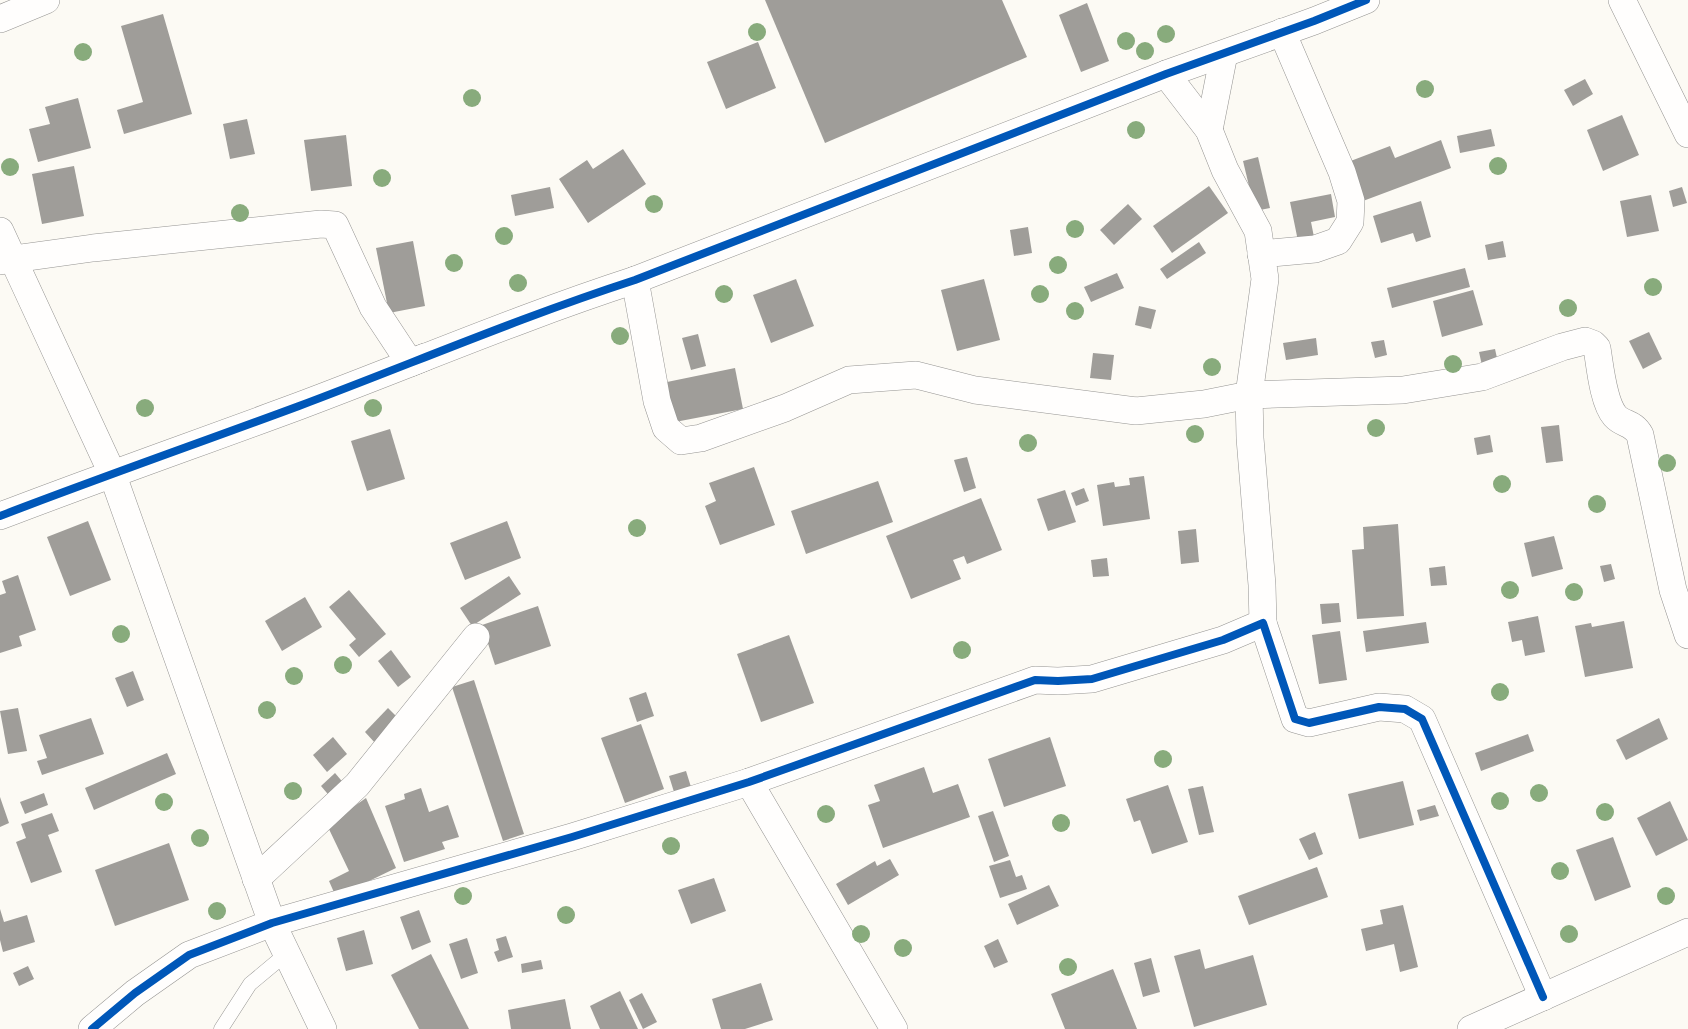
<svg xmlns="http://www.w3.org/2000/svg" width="1688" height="1029" font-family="Spectral,serif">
<rect width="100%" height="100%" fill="#fcfaf4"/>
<!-- building -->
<g fill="#9f9d99">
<polygon points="765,0 1002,0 1027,57 825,143"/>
<polygon points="1087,3 1109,61 1081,72 1059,15"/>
<polygon points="163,14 192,114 124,134 117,110 143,102 121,26"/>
<polygon points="758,42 776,88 726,109 707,62"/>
<polygon points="1585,79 1593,94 1573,106 1564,90"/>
<polygon points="78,98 91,148 38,162 29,129 50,124 45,107"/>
<polygon points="1622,115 1639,155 1603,171 1587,130"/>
<polygon points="247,119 255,154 230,159 223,124"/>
<polygon points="1491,129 1495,146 1460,153 1457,136"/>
<polygon points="346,135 352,186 311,191 304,140"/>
<polygon points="1441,140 1451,168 1363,201 1348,162 1390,146 1395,158"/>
<polygon points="623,149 646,184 588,223 559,179 587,160 593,169"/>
<polygon points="1258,157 1270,208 1255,211 1243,161"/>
<polygon points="74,166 84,216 42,224 32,174"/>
<polygon points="1209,186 1228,213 1172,253 1153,226"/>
<polygon points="550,187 554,208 515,216 511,195"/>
<polygon points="1682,187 1687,203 1673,207 1669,191"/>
<polygon points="1331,194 1335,217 1311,222 1314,237 1298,241 1290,202"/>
<polygon points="1651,195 1659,231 1627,237 1620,201"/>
<polygon points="1421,201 1431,237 1416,242 1413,233 1381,243 1373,216"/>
<polygon points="1128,204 1142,219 1114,245 1100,230"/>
<polygon points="1028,227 1032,253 1014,256 1010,230"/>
<polygon points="413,241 425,306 389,313 376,248"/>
<polygon points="1503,241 1506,257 1488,260 1485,245"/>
<polygon points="1199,242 1206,253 1167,279 1160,269"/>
<polygon points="1465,268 1470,287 1392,308 1387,288"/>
<polygon points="1117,273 1124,288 1091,302 1084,287"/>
<polygon points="796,279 814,326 771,343 753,295"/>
<polygon points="984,279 1000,340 957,351 941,290"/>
<polygon points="1473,290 1483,325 1442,337 1433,301"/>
<polygon points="1139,306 1156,310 1151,329 1135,325"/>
<polygon points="1649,332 1662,359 1643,369 1629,341"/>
<polygon points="698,334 706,366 691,370 682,338"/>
<polygon points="1316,338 1318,355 1286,360 1283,343"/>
<polygon points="1384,340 1387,355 1375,358 1371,342"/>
<polygon points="1495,349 1499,367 1483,370 1479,352"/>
<polygon points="1093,353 1114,355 1111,380 1090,378"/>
<polygon points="735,368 743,409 675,422 667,382"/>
<polygon points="1559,425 1563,461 1546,463 1541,427"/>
<polygon points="390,429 405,479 367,491 351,441"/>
<polygon points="1490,435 1493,452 1477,455 1474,438"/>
<polygon points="967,457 976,488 964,492 954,460"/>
<polygon points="754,467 775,525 720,545 705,506 716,501 709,483"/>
<polygon points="1144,476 1150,519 1103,526 1097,485 1114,482 1115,487 1130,485 1129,478"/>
<polygon points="878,481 893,522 806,554 791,511"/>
<polygon points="1084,488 1089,501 1076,506 1071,493"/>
<polygon points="1065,490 1076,522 1048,531 1037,499"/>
<polygon points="981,498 1002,550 967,564 964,556 953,560 961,579 911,599 886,536"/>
<polygon points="88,521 111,580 70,596 47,537"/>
<polygon points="507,521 521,558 465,580 450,543"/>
<polygon points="1398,524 1404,616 1357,619 1352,550 1364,549 1363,527"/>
<polygon points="1196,529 1199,562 1181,564 1178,531"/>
<polygon points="1554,536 1563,569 1532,577 1524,543"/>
<polygon points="1107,558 1109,576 1093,577 1091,560"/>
<polygon points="1611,564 1615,579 1604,582 1600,566"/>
<polygon points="1445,566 1447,585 1431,586 1429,568"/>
<polygon points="18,575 36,630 19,636 22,646 0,653 0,595 6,593 2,581"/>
<polygon points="509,576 521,594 472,626 460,608"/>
<polygon points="349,590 386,634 359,657 349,645 356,639 329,607"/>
<polygon points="305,597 322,627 282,651 265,621"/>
<polygon points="1339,603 1341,622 1322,624 1320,604"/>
<polygon points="538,606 551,646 495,665 482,625"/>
<polygon points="1538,616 1545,652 1525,656 1522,640 1512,642 1508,622"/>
<polygon points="1624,621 1633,668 1585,677 1575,626 1591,623 1592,627"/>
<polygon points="1426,622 1429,643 1366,652 1363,631"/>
<polygon points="1340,631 1347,680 1319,684 1312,635"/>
<polygon points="789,635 814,703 761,722 737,654"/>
<polygon points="391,650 411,677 398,687 378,661"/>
<polygon points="133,671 144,700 127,707 115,678"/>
<polygon points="474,680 524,834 503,841 452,687"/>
<polygon points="646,692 654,716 637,722 629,698"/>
<polygon points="18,708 27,751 8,754 0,711"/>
<polygon points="388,708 399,719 376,744 365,732"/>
<polygon points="91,718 104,754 42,775 37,761 47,758 39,735"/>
<polygon points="1659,718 1668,739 1626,760 1616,740"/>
<polygon points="641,724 664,789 625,803 601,738"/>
<polygon points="1528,734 1534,751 1481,771 1475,753"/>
<polygon points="333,737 347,754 327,772 313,755"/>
<polygon points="1050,737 1066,786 1004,807 988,759"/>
<polygon points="167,753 176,774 94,810 85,788"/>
<polygon points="924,767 933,793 958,784 970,817 883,848 868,805 880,801 874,785"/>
<polygon points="686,771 691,787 674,792 669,776"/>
<polygon points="335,773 346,786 332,799 321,786"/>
<polygon points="1403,781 1414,825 1359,839 1348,794"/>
<polygon points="1168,785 1188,842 1152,854 1140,820 1134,822 1126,799"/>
<polygon points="1203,786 1214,832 1199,835 1188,789"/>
<polygon points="421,788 429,812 448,805 459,837 442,842 445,849 404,862 385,806 405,799 404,794"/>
<polygon points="44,793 48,805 25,814 20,802"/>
<polygon points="0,797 9,823 0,827"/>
<polygon points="366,798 396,868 336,897 329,881 349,871 327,825"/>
<polygon points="1670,801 1688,840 1656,856 1637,818"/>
<polygon points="1435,805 1439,816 1420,821 1417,810"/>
<polygon points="993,811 1009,856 994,862 978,816"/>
<polygon points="52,813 59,831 48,835 62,872 31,883 16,842 26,838 21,824"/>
<polygon points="1315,832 1323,854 1309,860 1299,839"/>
<polygon points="1613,837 1631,887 1595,901 1576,850"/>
<polygon points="169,843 189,900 115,926 95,870"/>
<polygon points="890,859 899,875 848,905 836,884 875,861 877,866"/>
<polygon points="1010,860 1016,877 1022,875 1027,889 1000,898 989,866"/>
<polygon points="1317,867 1328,897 1249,925 1238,896"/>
<polygon points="714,878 726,911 691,924 678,890"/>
<polygon points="1049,885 1059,906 1017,925 1008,904"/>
<polygon points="1403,905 1418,967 1400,972 1394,944 1366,951 1361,929 1383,924 1380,910"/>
<polygon points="0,909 4,922 27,915 35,942 3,952 0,940"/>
<polygon points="419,910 431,942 412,950 400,917"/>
<polygon points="364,930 373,964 346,971 337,938"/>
<polygon points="506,936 513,957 498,962 494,952 499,950 496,939"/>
<polygon points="467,938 478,973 461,979 449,944"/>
<polygon points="998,939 1008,962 994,968 984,946"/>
<polygon points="1200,949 1205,969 1253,955 1267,1005 1194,1027 1174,956"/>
<polygon points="431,954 469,1029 419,1029 391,975"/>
<polygon points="1151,958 1160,992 1143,997 1134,963"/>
<polygon points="541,960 543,969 522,973 521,964"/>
<polygon points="28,966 34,979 19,986 13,973"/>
<polygon points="1113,969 1137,1029 1065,1029 1051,994"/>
<polygon points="761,983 773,1020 745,1029 721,1029 712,999"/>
<polygon points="620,991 638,1029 600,1029 590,1006"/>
<polygon points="642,993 657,1022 643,1029 629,1000"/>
<polygon points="565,999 571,1029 511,1029 508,1010"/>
</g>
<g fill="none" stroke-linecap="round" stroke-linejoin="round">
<defs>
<polyline id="lane" points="221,1029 250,984 286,954"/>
<g id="street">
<polyline points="1622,0 1688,134"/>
<polyline points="0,19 46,0"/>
<polyline points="1166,74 1209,130 1225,170 1258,231 1265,279 1249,395 1250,438 1262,585 1263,623"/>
<polyline points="1209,130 1224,54"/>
<polyline points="0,231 112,473 272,923 323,1029"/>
<polyline points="1261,254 1315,249 1338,241 1350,222 1351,201 1342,172 1282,32"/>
<polyline points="0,261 93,248 321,224 335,225 373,307 410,363 425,357"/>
<path d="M635,280L657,401L666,428L681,441L701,438L785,408L849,380L916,375L975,390L1136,411L1204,404L1249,395L1403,390L1482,377L1562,347L1585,341L1593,344L1597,348C1600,366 1603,402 1615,416C1623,425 1633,422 1640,435L1673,590L1688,635"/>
<path d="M0,516C99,478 199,443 299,406C411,364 521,317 635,280L1166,74L1314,21L1366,0"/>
<polyline points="749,782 894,1029"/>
<polyline points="256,879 357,785 476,637"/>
<polyline points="92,1029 135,993 189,955 272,923 572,837 749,782 1035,680 1058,681 1092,679 1223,640 1263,623 1295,719 1309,723 1379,707 1405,709 1422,719 1543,997"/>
<polyline points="1471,1029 1688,932"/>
</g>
</defs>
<!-- lane casing -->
<use href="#lane" stroke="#959492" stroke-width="15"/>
<!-- street casing -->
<use href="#street" stroke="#959492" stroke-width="28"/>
<!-- lane -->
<use href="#lane" stroke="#fffefd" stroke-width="14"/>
<!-- street -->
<use href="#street" stroke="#fffefd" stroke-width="27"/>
<defs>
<g id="cycleway">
<path d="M0,516C99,478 199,443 299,406C411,364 521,317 635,280L1166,74L1314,21L1366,0"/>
<polyline points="92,1029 135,993 189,955 272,923 572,837 749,782 1035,680 1058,681 1092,679 1223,640 1263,623 1295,719 1309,723 1379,707 1405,709 1422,719 1543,997"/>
</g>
</defs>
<!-- cycleway casing -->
<use href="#cycleway" stroke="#fff" stroke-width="11"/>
<!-- cycleway -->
<use href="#cycleway" stroke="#0057b8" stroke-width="8"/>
</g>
<!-- trees -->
<g fill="#88ab7c">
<circle cx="757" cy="32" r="9"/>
<circle cx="1166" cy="34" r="9"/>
<circle cx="1126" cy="41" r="9"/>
<circle cx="1145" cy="51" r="9"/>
<circle cx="83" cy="52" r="9"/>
<circle cx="1425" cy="89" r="9"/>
<circle cx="472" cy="98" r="9"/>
<circle cx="1136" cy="130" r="9"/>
<circle cx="1498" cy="166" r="9"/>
<circle cx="10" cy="167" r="9"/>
<circle cx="382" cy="178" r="9"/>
<circle cx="654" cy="204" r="9"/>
<circle cx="240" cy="213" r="9"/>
<circle cx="1075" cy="229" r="9"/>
<circle cx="504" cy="236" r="9"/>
<circle cx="454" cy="263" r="9"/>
<circle cx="1058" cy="265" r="9"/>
<circle cx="518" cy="283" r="9"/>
<circle cx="1653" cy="287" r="9"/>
<circle cx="724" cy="294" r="9"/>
<circle cx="1040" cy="294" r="9"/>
<circle cx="1568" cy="308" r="9"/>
<circle cx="1075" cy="311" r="9"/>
<circle cx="620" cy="336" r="9"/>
<circle cx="1453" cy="364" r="9"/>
<circle cx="1212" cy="367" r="9"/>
<circle cx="145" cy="408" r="9"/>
<circle cx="373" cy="408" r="9"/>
<circle cx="1376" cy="428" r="9"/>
<circle cx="1195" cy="434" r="9"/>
<circle cx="1028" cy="443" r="9"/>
<circle cx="1667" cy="463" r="9"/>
<circle cx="1502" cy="484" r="9"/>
<circle cx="1597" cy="504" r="9"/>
<circle cx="637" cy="528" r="9"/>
<circle cx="1510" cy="590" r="9"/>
<circle cx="1574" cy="592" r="9"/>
<circle cx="121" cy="634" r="9"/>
<circle cx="962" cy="650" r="9"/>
<circle cx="343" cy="665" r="9"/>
<circle cx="294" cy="676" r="9"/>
<circle cx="1500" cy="692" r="9"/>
<circle cx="267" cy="710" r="9"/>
<circle cx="1163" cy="759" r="9"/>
<circle cx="293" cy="791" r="9"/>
<circle cx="1539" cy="793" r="9"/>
<circle cx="1500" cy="801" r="9"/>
<circle cx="164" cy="802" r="9"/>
<circle cx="1605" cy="812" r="9"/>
<circle cx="826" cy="814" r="9"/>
<circle cx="1061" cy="823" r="9"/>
<circle cx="200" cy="838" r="9"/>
<circle cx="671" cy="846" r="9"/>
<circle cx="1560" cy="871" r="9"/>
<circle cx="463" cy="896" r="9"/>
<circle cx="1666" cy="896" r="9"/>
<circle cx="217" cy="911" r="9"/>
<circle cx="566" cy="915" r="9"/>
<circle cx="861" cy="934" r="9"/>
<circle cx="1569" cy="934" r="9"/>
<circle cx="903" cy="948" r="9"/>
<circle cx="1068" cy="967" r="9"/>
</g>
</svg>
